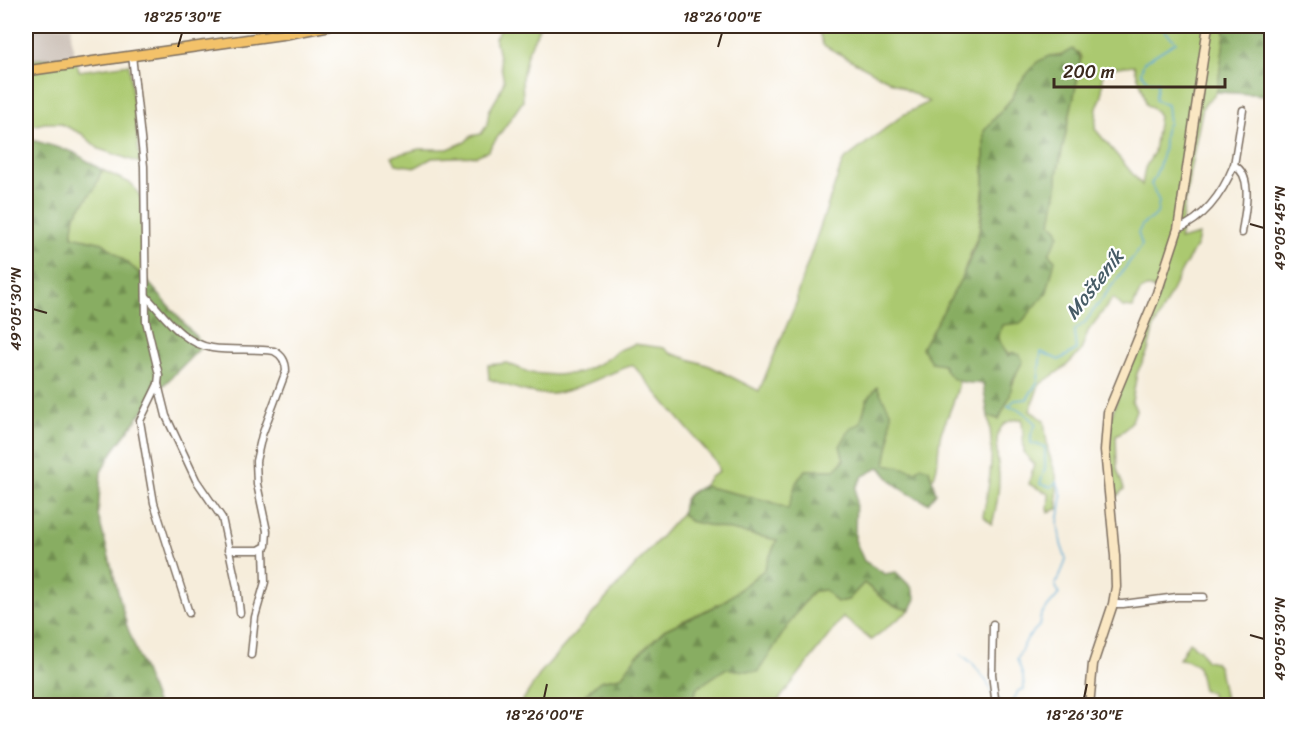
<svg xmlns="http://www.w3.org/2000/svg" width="1297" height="731" font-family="Sriracha,sans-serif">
<defs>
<pattern id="forest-firs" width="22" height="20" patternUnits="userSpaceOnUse" patternTransform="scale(1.5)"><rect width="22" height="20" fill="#88ad62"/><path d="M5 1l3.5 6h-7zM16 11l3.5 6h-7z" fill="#708d50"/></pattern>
</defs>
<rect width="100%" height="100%" fill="#fff"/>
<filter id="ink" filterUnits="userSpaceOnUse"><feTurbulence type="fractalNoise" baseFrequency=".0167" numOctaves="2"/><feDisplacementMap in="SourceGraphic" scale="12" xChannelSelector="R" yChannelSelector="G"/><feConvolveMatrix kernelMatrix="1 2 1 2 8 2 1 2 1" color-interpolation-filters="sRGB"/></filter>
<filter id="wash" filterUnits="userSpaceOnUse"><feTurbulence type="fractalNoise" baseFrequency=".008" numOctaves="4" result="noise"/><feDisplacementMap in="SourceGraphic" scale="24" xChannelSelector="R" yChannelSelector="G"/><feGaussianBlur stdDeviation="1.35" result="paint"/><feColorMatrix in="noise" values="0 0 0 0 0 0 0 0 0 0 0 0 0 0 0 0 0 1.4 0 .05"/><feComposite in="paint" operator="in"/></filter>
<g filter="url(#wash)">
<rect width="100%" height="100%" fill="#f6eddb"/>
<!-- industrial -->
<polygon fill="#cdc2b9" points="26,26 72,26 71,40 75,56 26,60"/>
<!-- green -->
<g fill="#abc970" stroke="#737a47" stroke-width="1.5" fill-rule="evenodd">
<polygon points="503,26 540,26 527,54 522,78 523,101 488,151 476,156 432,158 416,167 396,164 392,156 419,149 448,149 465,142 471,136 481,134 487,125 489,111 498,96 504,81 495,38"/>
<path d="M821,26H1226L1217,92L1203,106L1190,170L1179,240L1199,235L1197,245L1182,270L1153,330L1148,351L1137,373L1132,401L1136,410L1132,421L1125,430L1116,435L1117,469L1124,489L1117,496L1108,467L1111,418L1123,381L1160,292C1143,281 1138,292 1133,308L1123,307L1113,298L1088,331L1081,351L1065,367L1039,385L1030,411L1044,420L1048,451L1056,475L1058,509L1048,512L1049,494L1029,484L1034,464L1024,453L1022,419C987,419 998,454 999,477C999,492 996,510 992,524L983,516C990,482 995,451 988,416L999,419C1009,399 1013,380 1022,361L1009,356L998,339L1002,324L1021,323L1049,254L1050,223L1057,188V174L1079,72L1081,57L1078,52L1049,56L1019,84L1012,98L984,131V183L979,232L965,268L943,364C947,369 955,376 958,382C960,387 945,423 942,430C936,446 941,466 932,480L929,469L916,472L885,464L890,438L867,400C860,425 853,452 835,470H805L796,483L789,509L768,501L703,486L710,477L719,472L716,462L633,365C607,373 584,388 558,393C536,398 509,386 489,379L488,365L507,363L530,373L556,375L579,373L602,362L619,350L635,344L664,348L670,353L710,366L759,391L797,301V294L843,161L903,115L929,102L823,45L819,32ZM1134,65C1138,79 1144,89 1146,104L1156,111L1159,116L1154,152L1145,168L1142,185L1095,129L1097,108L1102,96L1103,69Z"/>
<polygon points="75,56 79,71 129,64 140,163 99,149 82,134 59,123 45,123 26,127 26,60"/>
<polygon points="102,170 132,184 142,199 142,275 103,243 72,236 75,215 94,189"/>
<polygon points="682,513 689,521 777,540 764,570 722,603 664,630 635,658 621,677 600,681 574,705 519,706 542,671"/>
<path d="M864,583C877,594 894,611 911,609L871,640L843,617L775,705L691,706L697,688L725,669L796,613L813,591L825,590L837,602L848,600Z"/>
<polygon points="1189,642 1200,650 1206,660 1215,662 1219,668 1224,695 1230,705 1212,705 1211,693 1203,690 1198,666 1187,660 1179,659"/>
<polygon points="635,696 674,705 674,706 613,706"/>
</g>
<!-- forest -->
<g fill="url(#forest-firs)" stroke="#626c40" stroke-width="1.5">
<polygon points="1226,26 1271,26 1271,97 1268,95 1217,92"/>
<path d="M1072,49C1083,54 1080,62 1079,72L1057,174V188L1051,223L1057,227L1059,235L1049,254L1055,260L1047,292L1021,323L1002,325L998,339L1008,356L1013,352L1020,355L1023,361L1013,379L1010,396L999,419L988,416L983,384C964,382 950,385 943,364L931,362L922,348C942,311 969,273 979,232C986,202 984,162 984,131L1012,98L1019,84L1037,62L1049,56H1060Z"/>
<polygon points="32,140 73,152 102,170 94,189 75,215 72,236 103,243 142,275 203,345 157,392 113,451 101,472 98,515 127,626 157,705 26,706 26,144"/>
<path d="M877,387L891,413L890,438L885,464L916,471L921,466L929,469L936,493L928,503C908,494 893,486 880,467L863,476L856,487L855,540L864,561L885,574L896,572L912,588L916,599L911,609C894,611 877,593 864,583L848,600L837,602L825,590L813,591L796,613L758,672L725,669L697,688L691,705H674L635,696L613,705H574L600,681L621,677L635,658L664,630L722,603L764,570L777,540L689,521L682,513C683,496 689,493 703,486L768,501L788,509L796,483L805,470H835L844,460L840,446L851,427L860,424L867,400Z"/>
</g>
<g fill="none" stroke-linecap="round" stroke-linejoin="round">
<!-- stream -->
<g stroke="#59a7d3" stroke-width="1.5">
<polyline points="961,654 973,664 987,682 993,696"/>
<polyline points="997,698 1005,706"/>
<path d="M1011,706L1018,691L1024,689L1023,675L1017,659L1028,637L1039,626L1041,615L1059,594L1055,584L1061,574L1066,559L1061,544L1058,524L1062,497L1057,481L1051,487L1040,484L1045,468V447L1031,443V434L1036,424L1022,411L1008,406L1015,400L1027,399L1038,381L1041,352L1059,360L1076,350L1074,331L1085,322L1142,245L1138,233L1142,225L1157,214L1159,201L1151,184C1157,175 1159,166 1162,156C1166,146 1161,131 1169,123L1167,105L1155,100L1158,82L1148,81L1141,72L1144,62L1176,42L1160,26"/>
</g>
</g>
</g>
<g filter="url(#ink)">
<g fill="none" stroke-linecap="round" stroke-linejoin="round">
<defs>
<g id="street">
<polyline points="132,55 144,166 146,321 159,375 158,384 166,416 196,480 222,518 237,587 240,613"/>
<polyline points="1234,165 1243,110"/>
<path d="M1178,229C1207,217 1223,192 1234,165C1255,177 1244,214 1242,233"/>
<path d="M146,296C165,316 182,343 212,348C232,351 254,348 274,351C282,355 286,362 286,371L262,435L256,461L257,484L267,531L266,546L259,550H228"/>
<polyline points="158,384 140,421 154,503 189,613"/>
<polyline points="1113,604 1123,604 1177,597 1204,597"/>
<polyline points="993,624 992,674 996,706"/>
<polyline points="251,655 255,617 265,582 264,549"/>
</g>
<polyline id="secondary" points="1089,706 1093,664 1113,604 1116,587 1115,556 1105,450 1108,412 1157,293 1178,229 1208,26"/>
<polyline id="primary" points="26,71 286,34 328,26"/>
</defs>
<!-- street casing -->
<use href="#street" stroke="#7c6e60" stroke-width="9"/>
<!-- secondary casing -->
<use href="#secondary" stroke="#7c6e60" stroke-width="11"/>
<!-- primary casing -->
<use href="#primary" stroke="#7c6e60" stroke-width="12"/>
<!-- street -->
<use href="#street" stroke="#fff" stroke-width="6"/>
<!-- secondary -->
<use href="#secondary" stroke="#fae7c3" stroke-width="8"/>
<!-- primary -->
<use href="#primary" stroke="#f3c26a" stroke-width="9"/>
</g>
</g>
<!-- ticks -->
<path fill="none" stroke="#3b2a1e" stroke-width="2" d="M178,47L182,33M718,47L722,33M1250,224L1264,228M33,309L47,313M1250,635L1264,639M544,698L547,684M1084,698L1087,684"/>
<g text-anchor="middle" stroke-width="4.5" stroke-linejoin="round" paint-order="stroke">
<!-- water labels -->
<g font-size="20" font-style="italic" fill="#475c66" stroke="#fff">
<text transform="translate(1094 284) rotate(-52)" y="7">Mošteník</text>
</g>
</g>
<!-- margin -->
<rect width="1297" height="731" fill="none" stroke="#fff" stroke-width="66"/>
<!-- scale -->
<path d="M1054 78v9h171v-9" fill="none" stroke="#3b2a1e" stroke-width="3"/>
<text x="1063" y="78" font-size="18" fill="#3b2a1e" stroke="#ffffff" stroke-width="4.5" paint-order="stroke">200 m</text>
<rect x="33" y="33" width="1231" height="665" fill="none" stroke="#3b2a1e" stroke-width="2"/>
<g font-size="15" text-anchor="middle" fill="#3b2a1e">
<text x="182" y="22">18°25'30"E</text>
<text x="722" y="22">18°26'00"E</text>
<text transform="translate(1280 228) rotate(-90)" y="5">49°05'45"N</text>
<text transform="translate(16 309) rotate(-90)" y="5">49°05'30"N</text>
<text transform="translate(1280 639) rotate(-90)" y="5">49°05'30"N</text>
<text x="544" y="720">18°26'00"E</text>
<text x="1084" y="720">18°26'30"E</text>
</g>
</svg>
